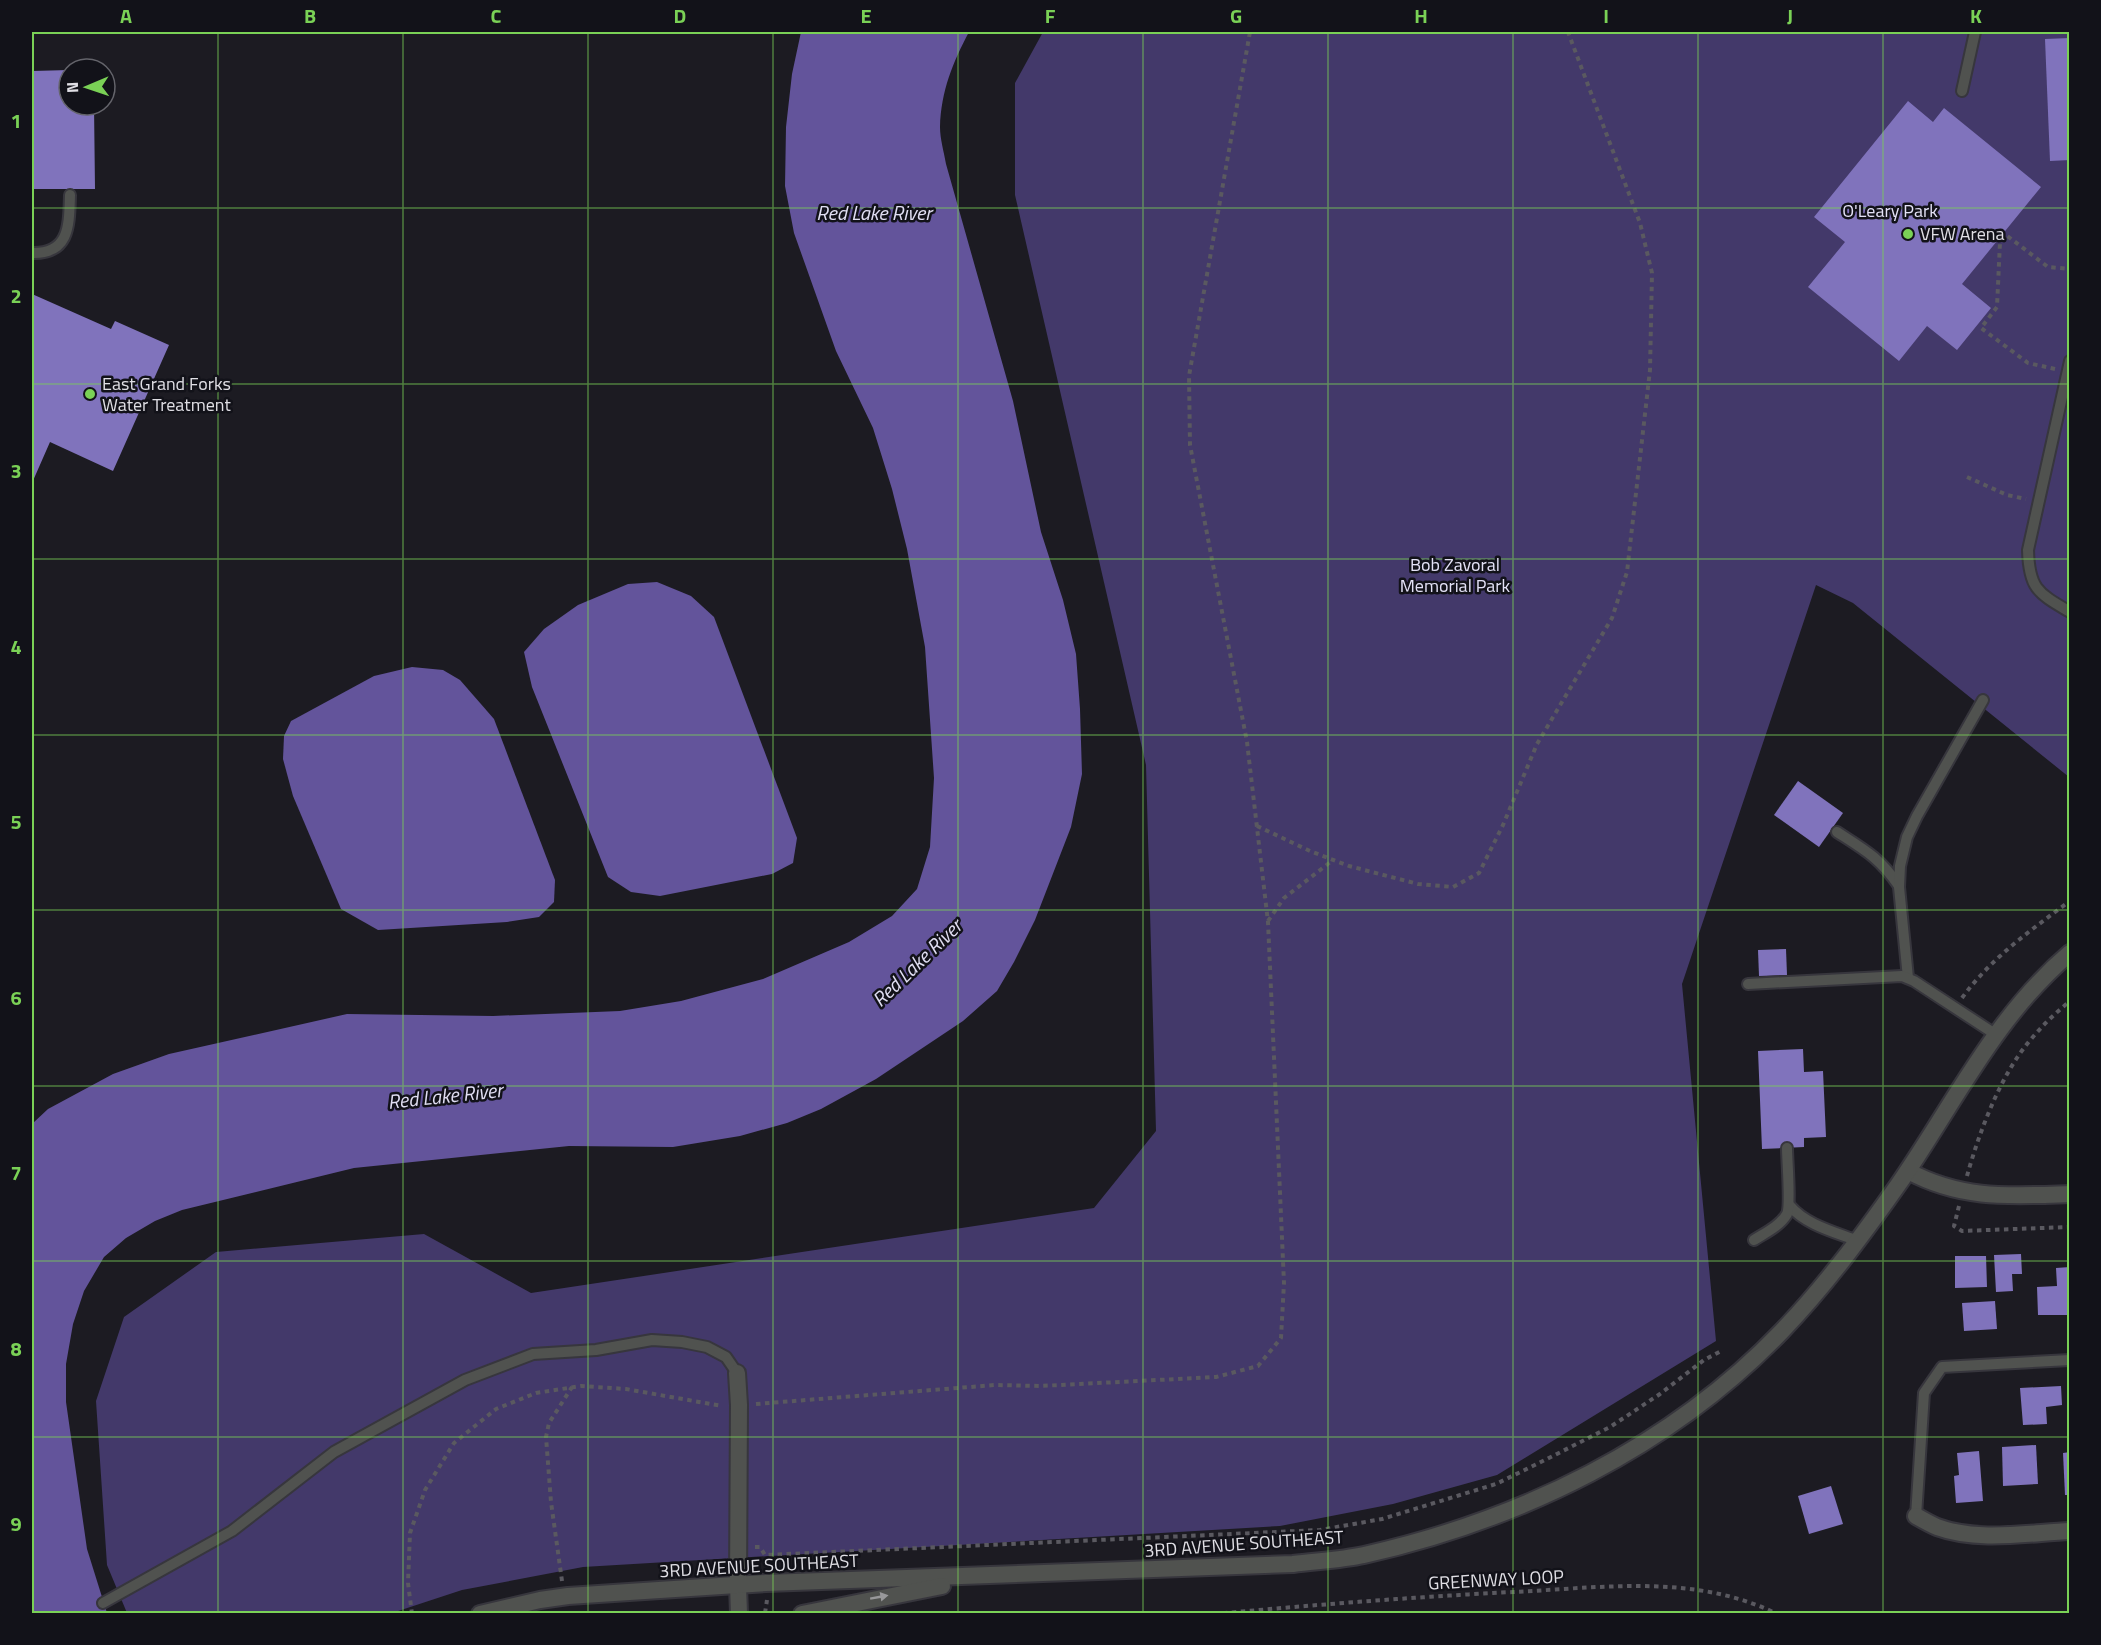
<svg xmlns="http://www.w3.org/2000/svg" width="2101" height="1645" font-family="'Titillium Web',sans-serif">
<rect width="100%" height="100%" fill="#1c1b22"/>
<!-- green -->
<polygon fill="#43396a" points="1043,32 2069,32 2069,777 1853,603 1816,585 1682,984 1716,1341 1497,1475 1393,1504 1280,1526 583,1567 462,1590 389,1614 127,1613 107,1565 96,1401 124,1317 216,1252 424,1234 531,1293 1094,1208 1156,1131 1146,765 1015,195 1015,83"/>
<!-- water -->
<g fill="#63549b">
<path d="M801,32H969C953,62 941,91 940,127C940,139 944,152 946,164L1013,401L1041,532L1063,600L1076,654L1080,709L1082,774L1071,827L1035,920L1014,962L997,991L963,1021L876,1079L821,1109L787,1123L740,1136L673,1147L569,1146L354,1168L182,1210L155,1221L126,1238L104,1257L84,1291L73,1324L66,1364V1402L87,1549L107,1613H32V1124L48,1109L113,1074L169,1054L347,1014L493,1016L620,1011L681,1001L763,979L849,942L892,916L917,889L930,847L934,778L925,647L907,549L892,489L873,428L836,351L794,233L785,186L786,127L792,74Z"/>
<polygon points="657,582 691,596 714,617 797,838 793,863 772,874 660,896 631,892 608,877 532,687 524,652 544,629 578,605 628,584"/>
<polygon points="412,667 443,670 460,680 494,719 555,880 554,902 539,917 507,922 378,930 341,909 293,796 283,759 284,736 291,721 374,676"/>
</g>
<!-- building -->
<g fill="#8073bc">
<polygon points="2070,38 2070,160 2050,161 2045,39"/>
<polygon points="69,70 69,105 94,105 95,189 33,189 32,71"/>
<polygon points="1908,101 1933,122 1944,108 2041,187 1962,284 1991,308 1957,350 1927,326 1899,361 1808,287 1845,242 1814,217"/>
<polygon points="32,294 111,329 115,321 169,345 113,471 50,442 32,483"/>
<polygon points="1798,781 1843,813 1819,847 1774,815"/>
<polygon points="1786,949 1787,975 1759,976 1758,950"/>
<polygon points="1803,1049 1804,1072 1823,1071 1826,1137 1804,1138 1804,1147 1762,1149 1758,1051"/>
<polygon points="2021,1254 2022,1274 2012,1274 2013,1291 1996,1292 1994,1255"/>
<polygon points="1955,1256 1986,1256 1987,1287 1955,1288"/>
<polygon points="2070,1267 2070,1315 2038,1315 2037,1287 2057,1286 2056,1268"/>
<polygon points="1995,1301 1997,1329 1964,1331 1962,1303"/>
<polygon points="2061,1386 2062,1405 2046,1407 2047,1424 2023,1425 2020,1388"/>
<polygon points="2036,1445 2038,1484 2003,1486 2002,1447"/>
<polygon points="1979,1451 1983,1501 1956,1503 1954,1476 1959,1475 1957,1453"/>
<polygon points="2070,1452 2070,1495 2065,1495 2063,1453"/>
<polygon points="1831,1486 1843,1524 1809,1534 1798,1496"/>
</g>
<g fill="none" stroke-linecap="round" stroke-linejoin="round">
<defs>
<g id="service">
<polyline points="1962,91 1975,32"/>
<path d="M32,253C70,254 69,225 70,195"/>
<path d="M2070,361L2028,550C2029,589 2038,593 2070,612"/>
<path d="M1837,832C1865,850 1880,858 1899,886"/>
<polyline points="1908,978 1899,887 1900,866 1907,837 1917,816 1983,700"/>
<polyline points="1748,984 1902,976 1914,981 1995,1034"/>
<path d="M1790,1206C1806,1225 1835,1232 1858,1241"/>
<path d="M1754,1240C1765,1233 1780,1226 1787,1214C1791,1206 1787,1160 1787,1148"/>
<polyline points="1916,1516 1924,1393 1942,1367 2070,1360"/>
<polyline points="103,1603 232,1531 334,1452 465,1380 533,1354 596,1350 652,1340 682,1342 707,1347 726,1357 737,1373"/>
</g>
<g id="minor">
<path d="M1908,1171C1962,1200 2010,1196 2070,1194"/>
<polyline points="737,1373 739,1405 738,1585"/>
<path d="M1916,1516C1923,1520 1930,1524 1937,1527C1978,1542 2027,1533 2070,1531"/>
</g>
<g id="tertiary">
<polyline points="738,1585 739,1614"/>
<path d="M480,1614L540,1600L568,1596L766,1583L1293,1564C1316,1561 1341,1560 1364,1555C1520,1520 1671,1447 1782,1331C1825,1286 1862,1236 1898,1185C1953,1106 1995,1016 2070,953"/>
<polyline points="802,1614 942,1586"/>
</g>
</defs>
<!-- service casing -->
<use href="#service" stroke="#37363d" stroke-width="14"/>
<!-- minor casing -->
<use href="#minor" stroke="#37363d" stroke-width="20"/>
<!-- tertiary casing -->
<use href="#tertiary" stroke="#37363d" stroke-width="20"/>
<!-- path -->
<g stroke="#5a5960" stroke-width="4" stroke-dasharray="4.5 4.5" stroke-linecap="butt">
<polyline points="2055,369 2028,363 1981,328 1997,307 2000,242 2006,235 2048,267 2070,269"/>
<polyline points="1967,477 2007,495 2026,499"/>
<polyline points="1257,826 1310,851 1349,866 1418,884 1453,887 1479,873 1503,825 1537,744 1612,618 1627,572 1650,370 1652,273 1640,223 1568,32"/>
<polyline points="1268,921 1284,898 1333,860"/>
<path d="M1962,998C1991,958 2031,930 2070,901"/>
<path d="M1967,1176C1979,1133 1999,1079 2027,1044C2040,1028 2054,1014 2070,1001"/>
<polyline points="1959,1206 1954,1226 1962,1231 2070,1227"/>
<polyline points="756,1404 995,1385 1040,1386 1216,1377 1258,1366 1281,1338 1284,1283 1268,922 1247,742 1190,445 1189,376 1250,32"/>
<polyline points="755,1547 760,1547 765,1555 1320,1530 1382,1519 1496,1484 1547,1459 1610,1427 1660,1394 1704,1360 1723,1350"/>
<polyline points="562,1581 551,1502 546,1437 549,1423 572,1387"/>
<polyline points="765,1613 767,1600"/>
<polyline points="412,1614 408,1583 410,1533 425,1490 454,1443 496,1409 536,1393 581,1386 626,1389 722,1406"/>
<polyline points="717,1614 718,1613"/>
<path d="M1214,1614C1313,1605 1413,1597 1513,1592C1600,1588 1695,1573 1777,1614"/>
</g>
<!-- service -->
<use href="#service" stroke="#50524f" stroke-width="10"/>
<!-- minor -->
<use href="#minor" stroke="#50524f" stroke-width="16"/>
<!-- tertiary -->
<use href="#tertiary" stroke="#50524f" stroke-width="16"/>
</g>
<!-- one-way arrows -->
<defs><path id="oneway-solid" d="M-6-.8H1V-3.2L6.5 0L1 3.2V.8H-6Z" transform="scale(1.5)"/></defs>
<use fill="#98989a" href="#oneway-solid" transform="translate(879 1597) rotate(-10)"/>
<!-- grid -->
<path fill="none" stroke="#7ad156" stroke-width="1.5" stroke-opacity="0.55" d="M218,32V1614M403,32V1614M588,32V1614M773,32V1614M958,32V1614M1143,32V1614M1328,32V1614M1513,32V1614M1698,32V1614M1883,32V1614M32,208H2070M32,384H2070M32,559H2070M32,735H2070M32,910H2070M32,1086H2070M32,1261H2070M32,1437H2070"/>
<!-- markers -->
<g fill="#7ad156" stroke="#121219" stroke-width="2">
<circle cx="1908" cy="234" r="6"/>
<circle cx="90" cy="394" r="6"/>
</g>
<g text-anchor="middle" stroke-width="5" stroke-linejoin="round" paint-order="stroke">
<!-- park labels -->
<g font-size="18" fill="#e4e2f7" stroke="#121219">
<text x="1890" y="217">O'Leary Park</text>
<text x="1455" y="571">Bob Zavoral<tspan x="1455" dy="21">Memorial Park</tspan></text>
</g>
<!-- poi labels -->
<g font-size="18" fill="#e0dfe5" stroke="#121219" text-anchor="start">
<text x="1920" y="240">VFW Arena</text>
<text x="102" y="390">East Grand Forks<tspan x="102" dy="21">Water Treatment</tspan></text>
</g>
<!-- street labels -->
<g font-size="18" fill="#e0dfe5" stroke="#121219">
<text transform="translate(1244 1544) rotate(-4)" y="6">3RD AVENUE SOUTHEAST</text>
<text transform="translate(759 1566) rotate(-3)" y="6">3RD AVENUE SOUTHEAST</text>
<text transform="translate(1496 1580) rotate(-3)" y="6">GREENWAY LOOP</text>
</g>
<!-- water labels -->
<g font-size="20" font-style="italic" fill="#e1dff3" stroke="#121219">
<text x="874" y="220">Red Lake River</text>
<text transform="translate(917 963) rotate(-44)" y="7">Red Lake River</text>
<text transform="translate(445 1096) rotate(-6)" y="7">Red Lake River</text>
</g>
</g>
<!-- border -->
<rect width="2101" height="1645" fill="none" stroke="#121219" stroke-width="66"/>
<!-- north arrow -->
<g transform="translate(87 87) rotate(268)"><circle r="28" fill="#121219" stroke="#64646b" stroke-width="1.5"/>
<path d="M0-4.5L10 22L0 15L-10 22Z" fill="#7ad156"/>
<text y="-9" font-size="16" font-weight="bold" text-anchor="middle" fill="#e0dfe5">N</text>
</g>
<rect x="33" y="33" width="2035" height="1579" fill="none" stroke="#7ad156" stroke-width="2"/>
<g font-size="20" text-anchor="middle" font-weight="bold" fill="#7ad156">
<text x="126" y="23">A</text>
<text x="310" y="23">B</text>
<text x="496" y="23">C</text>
<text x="680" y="23">D</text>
<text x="866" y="23">E</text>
<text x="1050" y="23">F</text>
<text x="1236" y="23">G</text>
<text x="1421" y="23">H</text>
<text x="1606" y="23">I</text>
<text x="1790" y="23">J</text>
<text x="1976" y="23">K</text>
<text x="16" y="128">1</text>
<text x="16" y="303">2</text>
<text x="16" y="478">3</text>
<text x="16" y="654">4</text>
<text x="16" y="829">5</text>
<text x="16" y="1005">6</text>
<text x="16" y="1180">7</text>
<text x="16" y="1356">8</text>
<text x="16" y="1531">9</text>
</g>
</svg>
